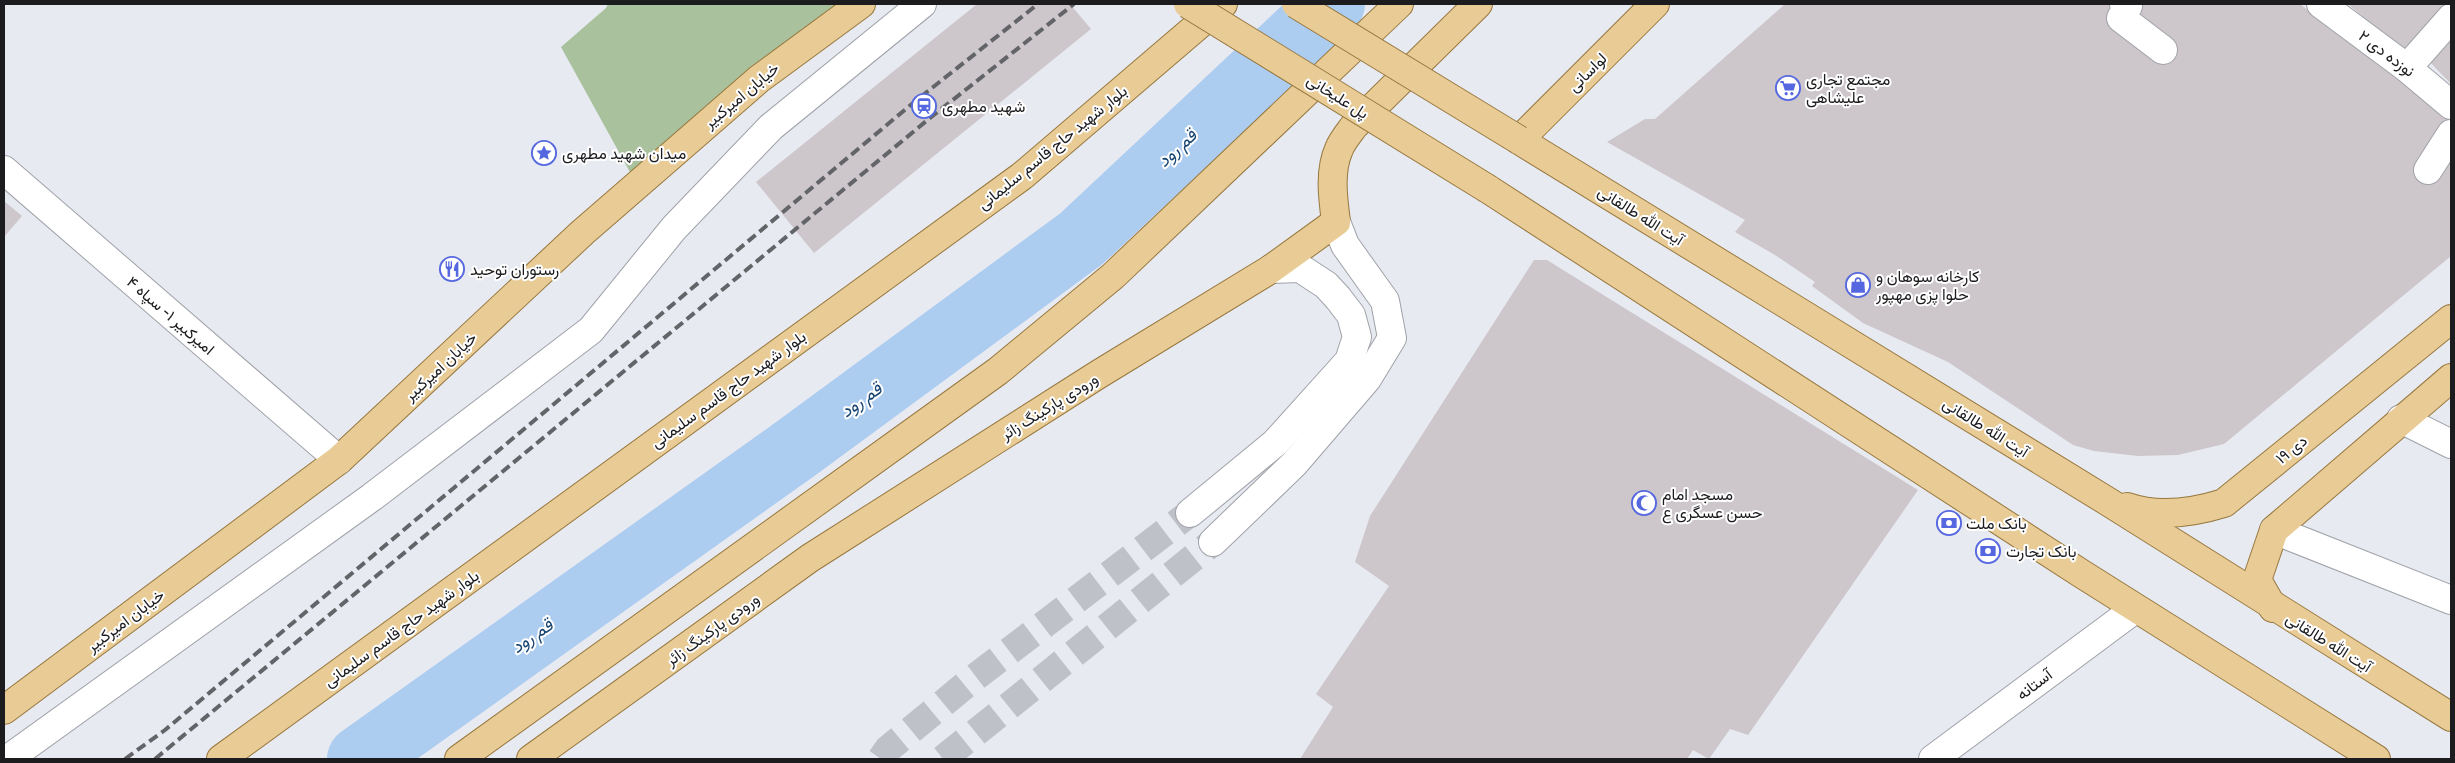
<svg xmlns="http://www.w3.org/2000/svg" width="2455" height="763" font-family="Cabin,Vazirmatn,sans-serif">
<rect width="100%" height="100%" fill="#e8eaf2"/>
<!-- green -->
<polygon fill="#a9c19d" points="608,4 838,4 631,174 561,47 606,8"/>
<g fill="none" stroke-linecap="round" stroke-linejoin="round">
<!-- river -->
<polyline stroke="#acccf0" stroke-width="66" points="360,759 798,447 1081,239 1332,4"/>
</g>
<!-- building -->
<g fill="#cdc6cb">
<polygon points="977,4 1070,4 1091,29 814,253 756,182"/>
<polygon points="1785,4 2114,4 2107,21 2166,62 2134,16 2138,4 2300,4 2451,120 2451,256 2224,444 2178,455 2138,456 2094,451 2073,445 1948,362 1863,323 1812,286 1815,282 1775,255 1735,232 1745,220 1607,142 1645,119 1655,119"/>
<polygon points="2348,4 2451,4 2405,52"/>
<polygon points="2451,29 2451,84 2425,57"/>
<polygon points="4,201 22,216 4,237"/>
<polygon points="1534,260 1547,260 1918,490 1748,735 1730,729 1709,759 1693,750 1687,759 1300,759 1333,707 1316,694 1389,586 1355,562 1370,516"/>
</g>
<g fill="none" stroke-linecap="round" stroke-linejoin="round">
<!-- minor-tunnel -->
<g stroke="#bfc1c8" stroke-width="28" stroke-dasharray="28 14" stroke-linecap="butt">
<polyline points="881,759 888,749 969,682 1190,513"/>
<polyline points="943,759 1213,542"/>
</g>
<defs>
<g id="minor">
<polyline points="2124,4 2128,6 2121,18 2163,50"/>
<polyline points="2321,4 2407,68 2451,105"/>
<polyline points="2407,68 2451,18"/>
<polyline points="4,170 339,460"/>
<polyline points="2428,170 2451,134"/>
<polyline points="2401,419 2451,444"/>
<polyline points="1190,513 1275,443 1349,361 1357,337 1351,315 1338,298 1326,285 1300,268 1271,269"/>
<polyline points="2274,530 2451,600"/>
<polyline points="1213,542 1294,464 1367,379 1392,338 1385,301 1345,245 1336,222"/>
<polyline points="8,759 372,497 591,330 674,228 771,127 922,4"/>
<polyline points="1933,759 2135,609"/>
</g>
<g id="major">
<polyline points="1655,4 1519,140 2107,501 2451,717"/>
<polyline points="1488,189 2082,574 2376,759"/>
<path d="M2127,507C2159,518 2192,513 2224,503L2451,319"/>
<polyline points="2273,608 2257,580 2274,530 2451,378"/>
<polyline points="4,710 339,460 583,232 636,186 759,79 861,4"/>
<polyline points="221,759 1022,176 1223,4"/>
<polyline points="459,759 998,371 1113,276 1399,4"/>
<path d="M531,759L810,558L1099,374L1271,269L1336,222C1333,199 1329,171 1339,149C1342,141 1349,133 1354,126L1478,4"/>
</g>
</defs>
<!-- minor casing -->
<use href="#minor" stroke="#a0a2a9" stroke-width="30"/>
<!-- major casing -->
<use href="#major" stroke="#97783e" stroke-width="30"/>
<!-- minor -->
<use href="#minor" stroke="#fff" stroke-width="28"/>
<!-- major -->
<use href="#major" stroke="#e8cb95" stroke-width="28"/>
<!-- rail -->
<g stroke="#636468" stroke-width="4" stroke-dasharray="10 5" stroke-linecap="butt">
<polyline points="125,759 165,730 913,103 1038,4"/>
<polyline points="155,759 930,118 1074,4"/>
</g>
<defs>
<g id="major-bridge">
<polyline points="1188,4 1488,189"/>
<polyline points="1296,4 1519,140"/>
</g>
</defs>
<!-- major-bridge casing -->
<use href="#major-bridge" stroke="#97783e" stroke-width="30" stroke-linecap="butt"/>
<!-- major-bridge -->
<use href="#major-bridge" stroke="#e8cb95" stroke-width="28"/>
</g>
<!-- icons -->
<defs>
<symbol id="supermarket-ring" viewBox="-11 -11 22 22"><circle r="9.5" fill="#fff" stroke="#5568df" stroke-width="1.5"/><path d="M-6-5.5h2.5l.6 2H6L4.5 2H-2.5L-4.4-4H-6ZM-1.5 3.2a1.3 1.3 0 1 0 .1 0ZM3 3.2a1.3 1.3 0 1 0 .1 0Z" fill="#5568df"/></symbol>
<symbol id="station-ring" viewBox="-11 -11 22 22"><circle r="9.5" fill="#fff" stroke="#5568df" stroke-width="1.5"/><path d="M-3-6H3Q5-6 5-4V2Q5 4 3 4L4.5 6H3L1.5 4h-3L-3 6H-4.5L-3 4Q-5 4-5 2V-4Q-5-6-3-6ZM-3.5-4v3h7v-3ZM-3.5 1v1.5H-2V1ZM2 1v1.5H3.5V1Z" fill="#5568df"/></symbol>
<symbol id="sight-ring" viewBox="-11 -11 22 22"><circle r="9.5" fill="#fff" stroke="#5568df" stroke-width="1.5"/><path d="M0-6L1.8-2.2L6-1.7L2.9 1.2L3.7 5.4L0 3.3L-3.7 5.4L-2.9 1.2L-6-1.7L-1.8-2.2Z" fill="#5568df"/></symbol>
<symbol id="restaurant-ring" viewBox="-11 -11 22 22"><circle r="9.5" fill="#fff" stroke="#5568df" stroke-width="1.5"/><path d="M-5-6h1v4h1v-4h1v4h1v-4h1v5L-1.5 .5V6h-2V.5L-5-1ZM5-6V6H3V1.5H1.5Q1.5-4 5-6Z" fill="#5568df"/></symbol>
<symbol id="shop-ring" viewBox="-11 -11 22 22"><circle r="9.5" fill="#fff" stroke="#5568df" stroke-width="1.5"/><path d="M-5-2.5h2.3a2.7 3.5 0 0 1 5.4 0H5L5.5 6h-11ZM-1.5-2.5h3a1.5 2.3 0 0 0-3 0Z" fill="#5568df"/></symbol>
<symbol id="mosque-ring" viewBox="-11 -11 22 22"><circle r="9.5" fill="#fff" stroke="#5568df" stroke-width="1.5"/><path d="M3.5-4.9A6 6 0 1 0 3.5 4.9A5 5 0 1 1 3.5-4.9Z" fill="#5568df"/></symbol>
<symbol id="bank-ring" viewBox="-11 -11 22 22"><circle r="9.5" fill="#fff" stroke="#5568df" stroke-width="1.5"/><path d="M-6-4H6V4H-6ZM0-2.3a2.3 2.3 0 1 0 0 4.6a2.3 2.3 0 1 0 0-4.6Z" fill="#5568df"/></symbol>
</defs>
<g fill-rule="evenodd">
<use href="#supermarket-ring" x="1774" y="74" width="28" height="28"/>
<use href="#station-ring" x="910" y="92" width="28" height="28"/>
<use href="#sight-ring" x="530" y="139" width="28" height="28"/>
<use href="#restaurant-ring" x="438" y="255" width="28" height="28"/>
<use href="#shop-ring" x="1844" y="271" width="28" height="28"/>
<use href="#mosque-ring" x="1630" y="489" width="28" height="28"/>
<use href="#bank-ring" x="1935" y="509" width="28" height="28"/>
<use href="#bank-ring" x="1974" y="537" width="28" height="28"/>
</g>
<g text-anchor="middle" stroke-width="4" stroke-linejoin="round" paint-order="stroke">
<!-- street labels -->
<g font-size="16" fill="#1c1c1f" stroke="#fff">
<text transform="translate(2387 53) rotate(37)" y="6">نوزده دی ۲</text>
<text transform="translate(1587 72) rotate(-45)" y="6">لواسانی</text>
<text transform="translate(741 95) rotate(-40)" y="6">خیابان امیرکبیر</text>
<text transform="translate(1338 96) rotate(32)" y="6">پل علیخانی</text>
<text transform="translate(1052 147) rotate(-39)" y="6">بلوار شهید حاج قاسم سلیمانی</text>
<text transform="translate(1641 215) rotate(32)" y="6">آیت الله طالقانی</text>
<text transform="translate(171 315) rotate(41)" y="6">امیرکبیر ۱- سپاه ۴</text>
<text transform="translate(440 366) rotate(-43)" y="6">خیابان امیرکبیر</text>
<text transform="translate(728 389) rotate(-36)" y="6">بلوار شهید حاج قاسم سلیمانی</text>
<text transform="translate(1049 406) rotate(-32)" y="6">ورودی پارکینگ زائر</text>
<text transform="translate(1986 427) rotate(32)" y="6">آیت الله طالقانی</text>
<text transform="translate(2291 449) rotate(-39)" y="6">۱۹ دی</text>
<text transform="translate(125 620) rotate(-37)" y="6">خیابان امیرکبیر</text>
<text transform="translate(401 628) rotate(-36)" y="6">بلوار شهید حاج قاسم سلیمانی</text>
<text transform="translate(712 629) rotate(-36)" y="6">ورودی پارکینگ زائر</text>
<text transform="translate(2329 642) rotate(32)" y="6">آیت الله طالقانی</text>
<text transform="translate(2034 684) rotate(-37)" y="6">آستانه</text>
</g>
<!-- poi labels -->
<g font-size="16" fill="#1c1c1f" stroke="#fff" text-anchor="start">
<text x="1806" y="85">مجتمع تجاری<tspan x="1806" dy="18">علیشاهی</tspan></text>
<text x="942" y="112">شهید مطهری</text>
<text x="562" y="159">میدان شهید مطهری</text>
<text x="470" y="275">رستوران توحید</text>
<text x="1876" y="282">کارخانه سوهان و<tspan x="1876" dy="18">حلوا پزی مهپور</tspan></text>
<text x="1662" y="500">مسجد امام<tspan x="1662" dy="18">حسن عسگری ع</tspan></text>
<text x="1966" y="529">بانک ملت</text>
<text x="2006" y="557">بانک تجارت</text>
</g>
<!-- water labels -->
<g font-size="18" font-style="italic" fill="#184572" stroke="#fff">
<text transform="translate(1177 148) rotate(-43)" y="6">قم رود</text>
<text transform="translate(861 400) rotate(-36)" y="6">قم رود</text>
<text transform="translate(532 636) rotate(-35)" y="6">قم رود</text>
</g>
</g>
<!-- border -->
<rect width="2455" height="763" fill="none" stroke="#1c1c1f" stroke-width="10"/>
</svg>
